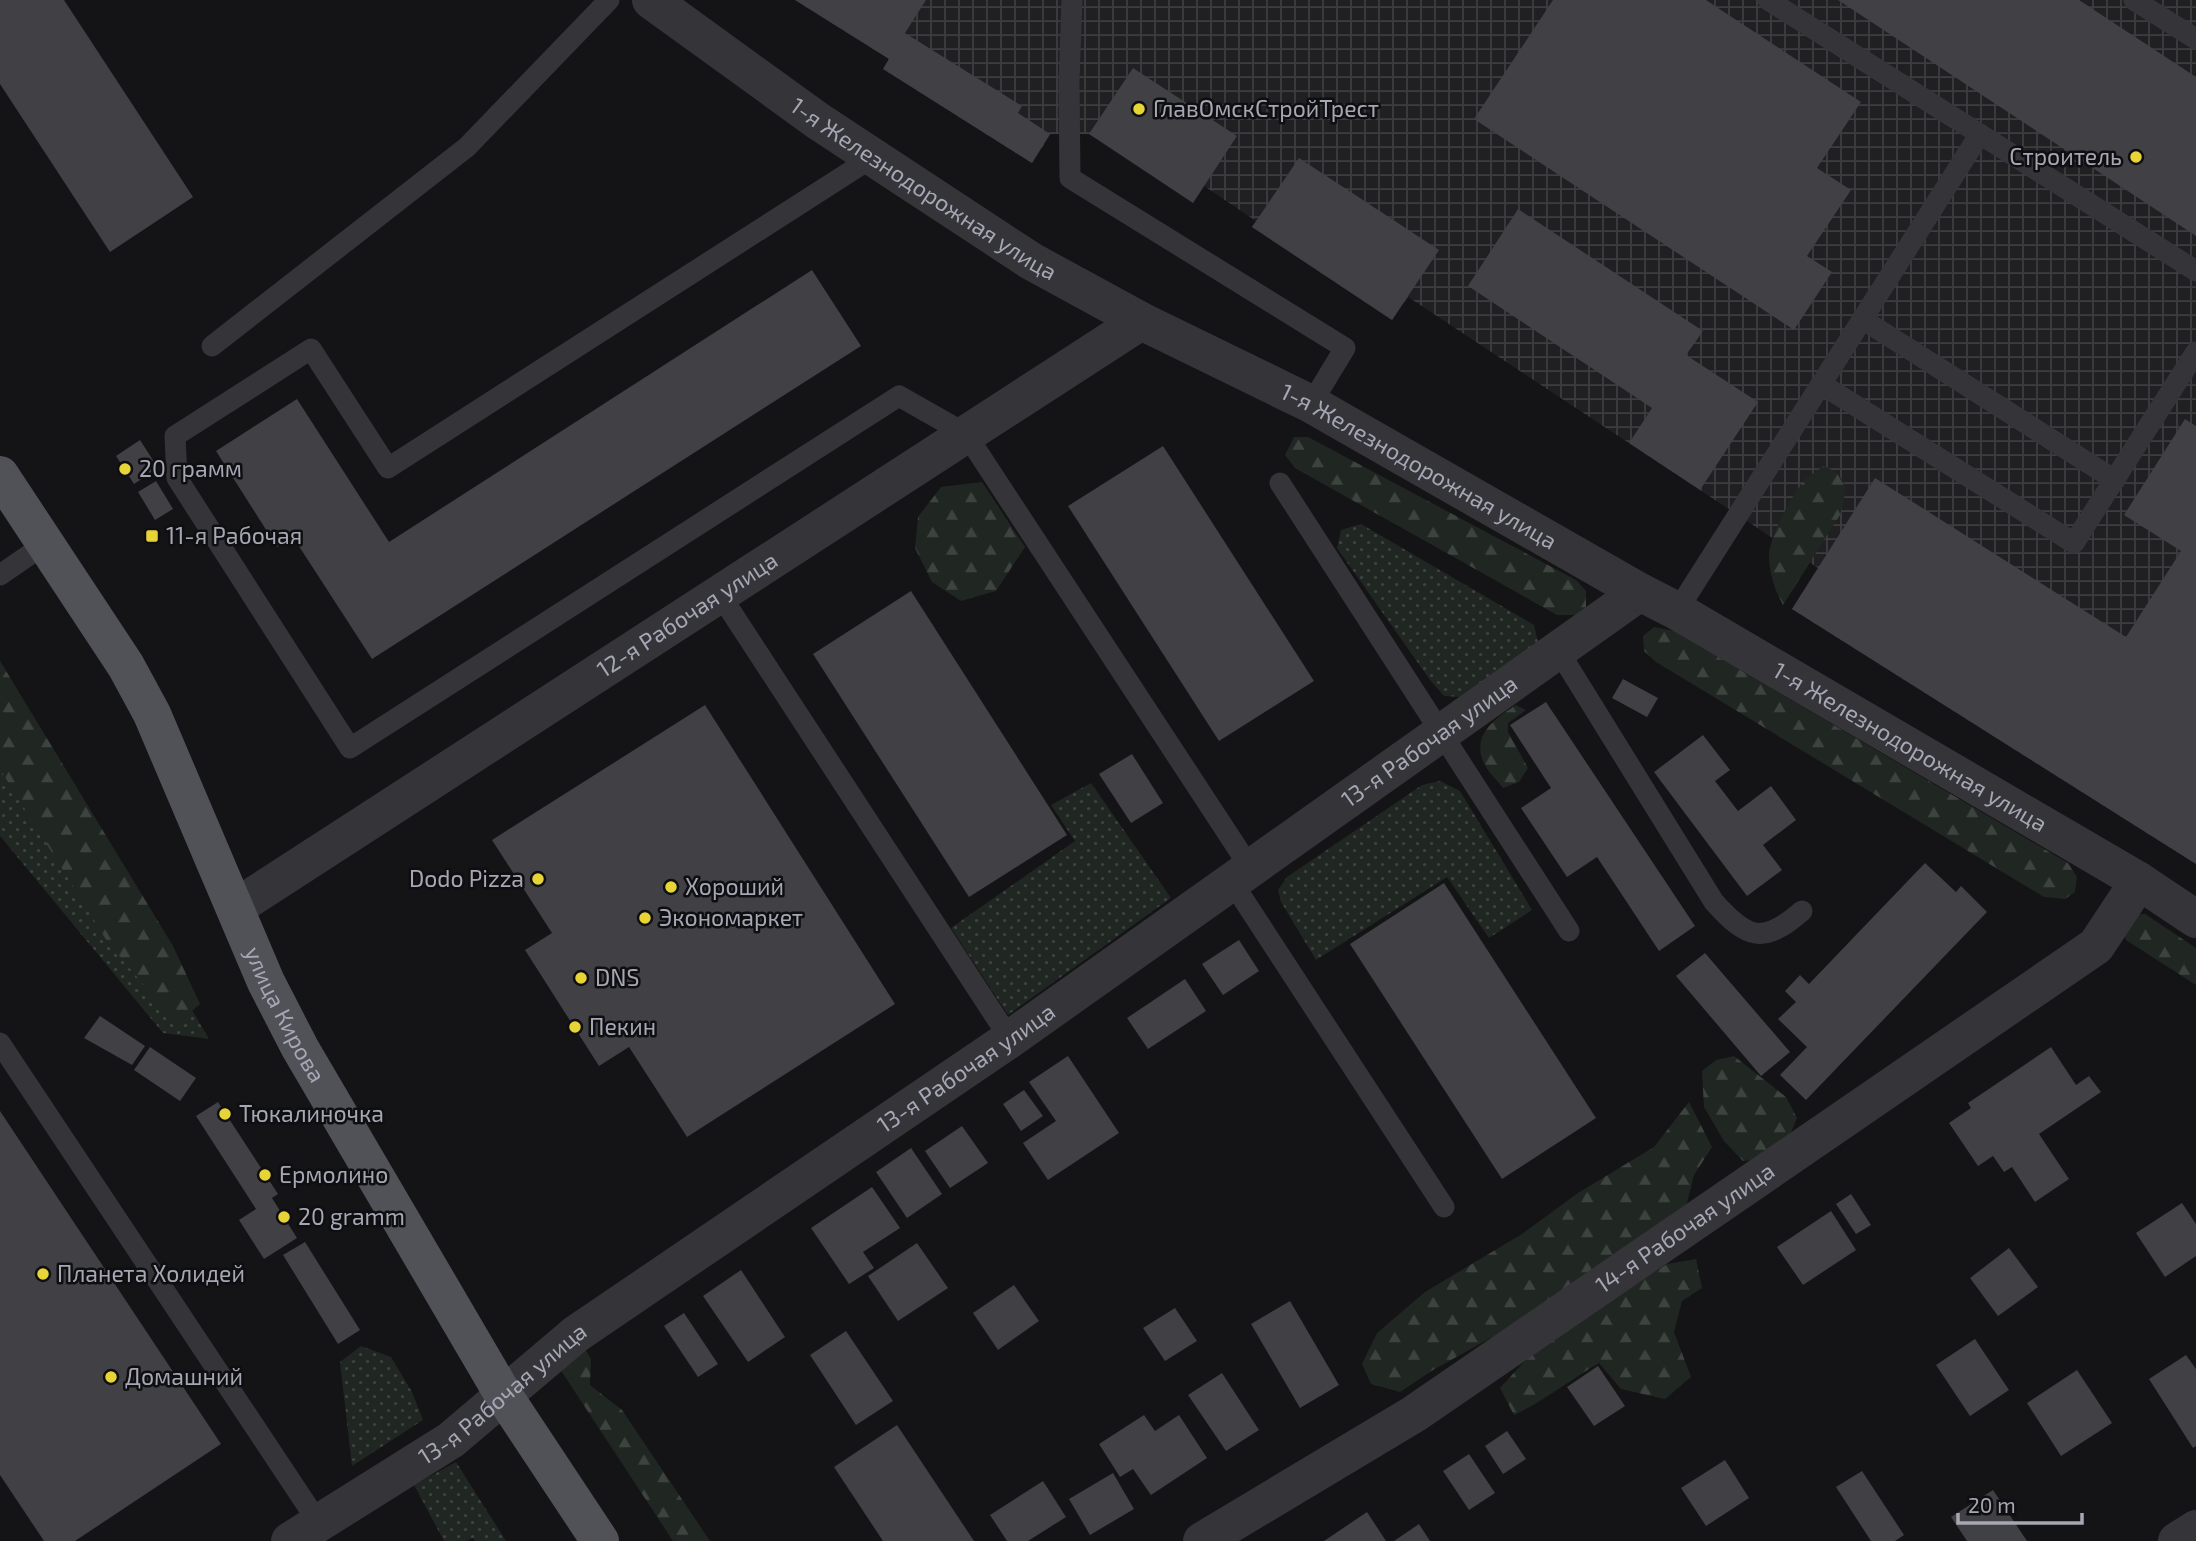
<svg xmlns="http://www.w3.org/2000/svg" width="2196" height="1541" font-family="'Exo 2',sans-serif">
<defs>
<pattern id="industrial-grid" width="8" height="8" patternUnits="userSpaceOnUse" patternTransform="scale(1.75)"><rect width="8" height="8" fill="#201f22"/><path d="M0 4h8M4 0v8" fill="none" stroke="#3d3d40"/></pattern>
<pattern id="grass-dots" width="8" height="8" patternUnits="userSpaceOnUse" patternTransform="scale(1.75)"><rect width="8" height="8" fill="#202722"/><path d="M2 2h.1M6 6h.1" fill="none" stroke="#3d4440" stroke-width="1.8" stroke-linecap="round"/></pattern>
<pattern id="forest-firs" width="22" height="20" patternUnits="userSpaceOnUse" patternTransform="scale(1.75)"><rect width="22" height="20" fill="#202722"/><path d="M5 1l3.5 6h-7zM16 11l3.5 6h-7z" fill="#3d4440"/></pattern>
</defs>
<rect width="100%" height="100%" fill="#141315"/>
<!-- industrial -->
<polygon fill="url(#industrial-grid)" points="795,0 2196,0 2196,864 1792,609 1818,568 1408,297 1392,320 1252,227 1256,221 1204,186 1089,134 1051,134 1032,163 883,69 889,59"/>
<!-- grass -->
<g fill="url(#grass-dots)">
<polygon points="1361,524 1534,625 1538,642 1463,697 1444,696 1430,680 1337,548 1341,530"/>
<polygon points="0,684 209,1039 163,1033 0,836"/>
<polygon points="1440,781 1460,791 1532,910 1489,938 1447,877 1316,960 1281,902 1278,890 1287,877 1422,785"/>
<polygon points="1091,783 1171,898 1008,1015 951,928 1075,841 1051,805"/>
<polygon points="361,1346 391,1357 412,1392 423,1420 352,1466 340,1362"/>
<polygon points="456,1462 506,1541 475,1541 473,1538 466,1541 444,1541 414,1485"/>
</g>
<!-- forest -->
<g fill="url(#forest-firs)">
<polygon points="1294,437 1308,437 1576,580 1586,591 1586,607 1576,615 1557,615 1295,468 1285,455"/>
<path d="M1824,466C1850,477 1847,491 1840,515L1783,605C1775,590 1770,576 1769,558C1768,539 1792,493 1806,479C1811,474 1818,470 1824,466Z"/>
<polygon points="982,482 1025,547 996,591 961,601 932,582 915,548 918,517 941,487"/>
<polygon points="1654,627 1674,631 2068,863 2077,877 2075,892 2065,899 2044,897 1656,662 1644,651 1643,636"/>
<polygon points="0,661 173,946 200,1004 176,1024 107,941 0,769"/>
<path d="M1516,705L1526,710L1508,723V732L1528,768L1519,782L1503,788C1497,780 1487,771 1483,761C1472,734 1496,718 1516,705Z"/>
<polygon points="2145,914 2196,948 2196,985 2126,940 2121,924 2128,915"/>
<polygon points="1734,1056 1786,1097 1797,1118 1788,1140 1760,1159 1743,1161 1724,1141 1704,1107 1702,1071 1716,1060"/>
<polygon points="1689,1102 1712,1147 1694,1175 1686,1207 1548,1306 1433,1370 1400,1392 1371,1384 1362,1364 1377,1333 1425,1292 1522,1234 1578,1193 1654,1147"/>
<path d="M1696,1259L1702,1288L1682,1301L1674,1332L1691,1377L1665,1399L1621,1389L1599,1363C1570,1380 1544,1401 1514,1415L1500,1388L1535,1350L1667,1264Z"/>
<polygon points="583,1346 591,1359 590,1385 622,1410 710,1541 673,1541 558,1366"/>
</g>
<!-- building -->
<g fill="#404045">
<polygon points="0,0 64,0 193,197 110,252 0,84"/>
<polygon points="795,0 926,0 905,33 1022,106 1018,113 1050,134 1032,163 883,69 889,59"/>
<polygon points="1553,0 1706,0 1861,102 1817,168 1851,190 1807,256 1832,272 1794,330 1474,119"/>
<polygon points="1838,0 2079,0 2196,77 2196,236"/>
<polygon points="1133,68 1237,136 1193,203 1089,134"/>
<polygon points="1299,158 1439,250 1392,320 1252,227"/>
<polygon points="1518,209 1703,331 1686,355 1758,402 1700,490 1629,443 1652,408 1468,286"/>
<polygon points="812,270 861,346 372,659 293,537 277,547 216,451 297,399 389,542"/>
<polygon points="2185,419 2196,426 2196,864 1792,609 1875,478 2126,637 2181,551 2124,515"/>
<polygon points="140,440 158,468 134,484 116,456"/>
<polygon points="1163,446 1314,681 1219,741 1068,506"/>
<polygon points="156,481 173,509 155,520 138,492"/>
<polygon points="911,591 1067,835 969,897 813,654"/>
<polygon points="1623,679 1658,698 1647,717 1612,698"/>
<polygon points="1546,702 1695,926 1659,951 1597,857 1567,877 1521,808 1551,788 1510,725"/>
<polygon points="705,705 895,1004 687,1137 629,1047 599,1066 525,950 552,933 492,840"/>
<polygon points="1703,735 1730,770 1715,781 1738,811 1771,786 1796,820 1763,845 1782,870 1747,896 1654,772"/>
<polygon points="1132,754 1163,803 1131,823 1099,774"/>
<polygon points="1925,863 1956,892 1961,886 1987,912 1806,1100 1780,1075 1807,1047 1778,1019 1796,1002 1785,991 1800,975 1809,984"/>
<polygon points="1444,883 1596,1118 1502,1179 1350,944"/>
<polygon points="1239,940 1259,971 1223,995 1202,964"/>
<polygon points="1705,953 1790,1052 1761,1076 1676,976"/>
<polygon points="1185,979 1206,1011 1148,1049 1127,1018"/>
<polygon points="100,1016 145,1046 132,1065 84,1038"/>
<polygon points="150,1047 196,1078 180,1101 134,1070"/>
<polygon points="2051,1047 2076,1085 2089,1076 2101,1092 2039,1134 2069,1179 2035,1202 2012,1167 2004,1172 1993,1156 1978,1166 1949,1123 1971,1108 1968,1103"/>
<polygon points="1068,1056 1119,1133 1048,1180 1023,1143 1056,1121 1029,1082"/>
<polygon points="1024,1090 1043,1116 1021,1131 1003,1104"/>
<polygon points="218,1102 278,1194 272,1198 297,1238 264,1259 239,1220 256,1209 196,1116"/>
<polygon points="0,1111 221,1444 75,1541 44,1541 0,1475"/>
<polygon points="962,1126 988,1163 950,1188 925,1151"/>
<polygon points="911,1148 942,1194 907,1218 876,1172"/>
<polygon points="872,1187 900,1228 863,1252 874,1268 849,1284 811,1228"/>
<polygon points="1851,1194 1871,1225 1856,1234 1836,1204"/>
<polygon points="2182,1203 2196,1224 2196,1256 2165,1277 2136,1233"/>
<polygon points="1831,1211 1856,1250 1803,1285 1777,1247"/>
<polygon points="305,1242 360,1330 338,1344 283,1255"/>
<polygon points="917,1243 948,1288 898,1321 868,1276"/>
<polygon points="2009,1248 2038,1287 1998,1316 1970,1278"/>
<polygon points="741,1270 785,1337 748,1362 703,1296"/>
<polygon points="1014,1285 1039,1321 998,1350 973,1313"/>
<polygon points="1290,1301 1339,1385 1300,1408 1251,1324"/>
<polygon points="1175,1308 1197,1341 1165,1361 1143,1328"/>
<polygon points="684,1313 718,1364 698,1377 664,1326"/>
<polygon points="846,1331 893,1401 856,1425 810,1355"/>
<polygon points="1975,1339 2009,1390 1970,1416 1936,1365"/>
<polygon points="2186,1355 2196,1369 2196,1446 2193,1448 2149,1379"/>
<polygon points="1598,1366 1625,1406 1594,1426 1567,1387"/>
<polygon points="2077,1370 2112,1423 2061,1456 2027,1403"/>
<polygon points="1222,1373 1259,1430 1226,1451 1188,1395"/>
<polygon points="1144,1415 1155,1431 1179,1415 1207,1458 1151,1495 1133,1469 1120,1477 1099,1444"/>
<polygon points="897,1425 974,1541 883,1541 834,1467"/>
<polygon points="1507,1431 1526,1459 1503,1474 1485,1446"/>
<polygon points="1469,1454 1495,1493 1469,1510 1443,1471"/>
<polygon points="1725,1460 1749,1498 1706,1526 1681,1488"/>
<polygon points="1862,1471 1904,1535 1895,1541 1871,1541 1836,1487"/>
<polygon points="1113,1473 1134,1509 1090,1535 1069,1499"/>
<polygon points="1043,1481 1066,1517 1028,1541 1007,1541 990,1515"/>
<polygon points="1993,1490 2027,1541 1967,1541 1951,1517"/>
<polygon points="1367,1512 1386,1541 1324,1541"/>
<polygon points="1419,1524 1430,1541 1394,1541"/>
</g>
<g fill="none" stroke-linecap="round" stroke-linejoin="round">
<!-- service -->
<g stroke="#353439" stroke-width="21">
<polyline points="1072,0 1069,82 1070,178 1345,348 1311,404"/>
<polyline points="1768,0 2196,271"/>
<polyline points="2134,0 2196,39"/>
<polyline points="873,157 388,468 311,349 175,436 177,478 350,748 899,396 966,434 1251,869"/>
<polyline points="1862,319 2115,480"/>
<polyline points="212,346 467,147 609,0"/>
<polyline points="1821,384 2074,543 2196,352"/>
<polyline points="1280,483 1569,931"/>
<polyline points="0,575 45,544"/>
<polyline points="719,593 1010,1039"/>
<polyline points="1677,611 1980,134"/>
<path d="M1558,650L1714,902C1747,939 1763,945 1802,911"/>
<polyline points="1232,882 1444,1207"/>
<polyline points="0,1043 318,1522"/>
</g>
<!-- minor -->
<g stroke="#353439" stroke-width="38">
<path id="s1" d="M235,908L1141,321"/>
<path id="s2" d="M290,1541L451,1440L576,1334L1010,1039L1640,592"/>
<path id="s3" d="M1202,1541L1414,1414L2096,946L2139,881"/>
</g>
<!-- tertiary -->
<g stroke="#353439" stroke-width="38">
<path id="s4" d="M651,0L818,121L1031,261L1141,321L1311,404L1640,592L1677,611L2139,881L2196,919"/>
<polyline points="2177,1541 2196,1529"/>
</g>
<!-- primary -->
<path stroke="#515158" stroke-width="38" id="s5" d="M0,475L126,666L152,714L266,982L300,1048L504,1396L600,1541"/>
</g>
<!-- markers -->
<g fill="#e7d538" stroke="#0f0e10" stroke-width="2.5">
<circle cx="1139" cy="109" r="7"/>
<circle cx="2136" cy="157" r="7"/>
<circle cx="125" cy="469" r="7"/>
<rect x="145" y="529" width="14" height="14" rx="3.5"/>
<circle cx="538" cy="879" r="7"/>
<circle cx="671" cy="887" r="7"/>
<circle cx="645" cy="918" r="7"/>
<circle cx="581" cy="978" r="7"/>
<circle cx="575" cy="1027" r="7"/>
<circle cx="225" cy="1114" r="7"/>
<circle cx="265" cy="1175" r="7"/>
<circle cx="284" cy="1217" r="7"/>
<circle cx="43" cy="1274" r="7"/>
<circle cx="111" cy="1377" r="7"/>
</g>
<g text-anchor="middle" stroke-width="5" stroke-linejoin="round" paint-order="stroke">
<!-- poi labels -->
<g font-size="23" fill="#a5a7b4" stroke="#0f0e10" text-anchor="start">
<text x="1153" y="117">ГлавОмскСтройТрест</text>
<text x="2122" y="165" text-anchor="end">Строитель</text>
<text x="139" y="477">20 грамм</text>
<text x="166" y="544">11-я Рабочая</text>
<text x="524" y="887" text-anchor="end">Dodo Pizza</text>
<text x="685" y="895">Хороший</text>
<text x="659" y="926">Экономаркет</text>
<text x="595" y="986">DNS</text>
<text x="589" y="1035">Пекин</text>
<text x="239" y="1122">Тюкалиночка</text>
<text x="279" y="1183">Ермолино</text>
<text x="298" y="1225">20 gramm</text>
<text x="57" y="1282">Планета Холидей</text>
<text x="125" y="1385">Домашний</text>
</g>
<!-- street labels -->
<g font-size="23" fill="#a5a7b4" stroke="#0f0e10">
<text dy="8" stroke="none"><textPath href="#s4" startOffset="332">1-я Железнодорожная улица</textPath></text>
<text dy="8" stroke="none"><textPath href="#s4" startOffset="900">1-я Железнодорожная улица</textPath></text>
<text dy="8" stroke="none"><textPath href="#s1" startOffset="539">12-я Рабочая улица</textPath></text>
<text dy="8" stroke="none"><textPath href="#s2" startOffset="1393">13-я Рабочая улица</textPath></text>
<text dy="8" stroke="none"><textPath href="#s4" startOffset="1466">1-я Железнодорожная улица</textPath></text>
<text dy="8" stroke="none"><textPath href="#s5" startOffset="612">улица Кирова</textPath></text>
<text dy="8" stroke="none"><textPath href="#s2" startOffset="826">13-я Рабочая улица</textPath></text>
<text dy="8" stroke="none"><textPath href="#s3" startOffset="576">14-я Рабочая улица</textPath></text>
<text dy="8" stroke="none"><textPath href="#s2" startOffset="259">13-я Рабочая улица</textPath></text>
</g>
</g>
<!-- scale -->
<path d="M1958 1513v10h124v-10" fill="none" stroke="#a5a7b4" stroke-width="3.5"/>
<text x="1968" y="1513" font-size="21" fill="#a5a7b4" stroke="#0f0e10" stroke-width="5" paint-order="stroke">20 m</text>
</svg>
